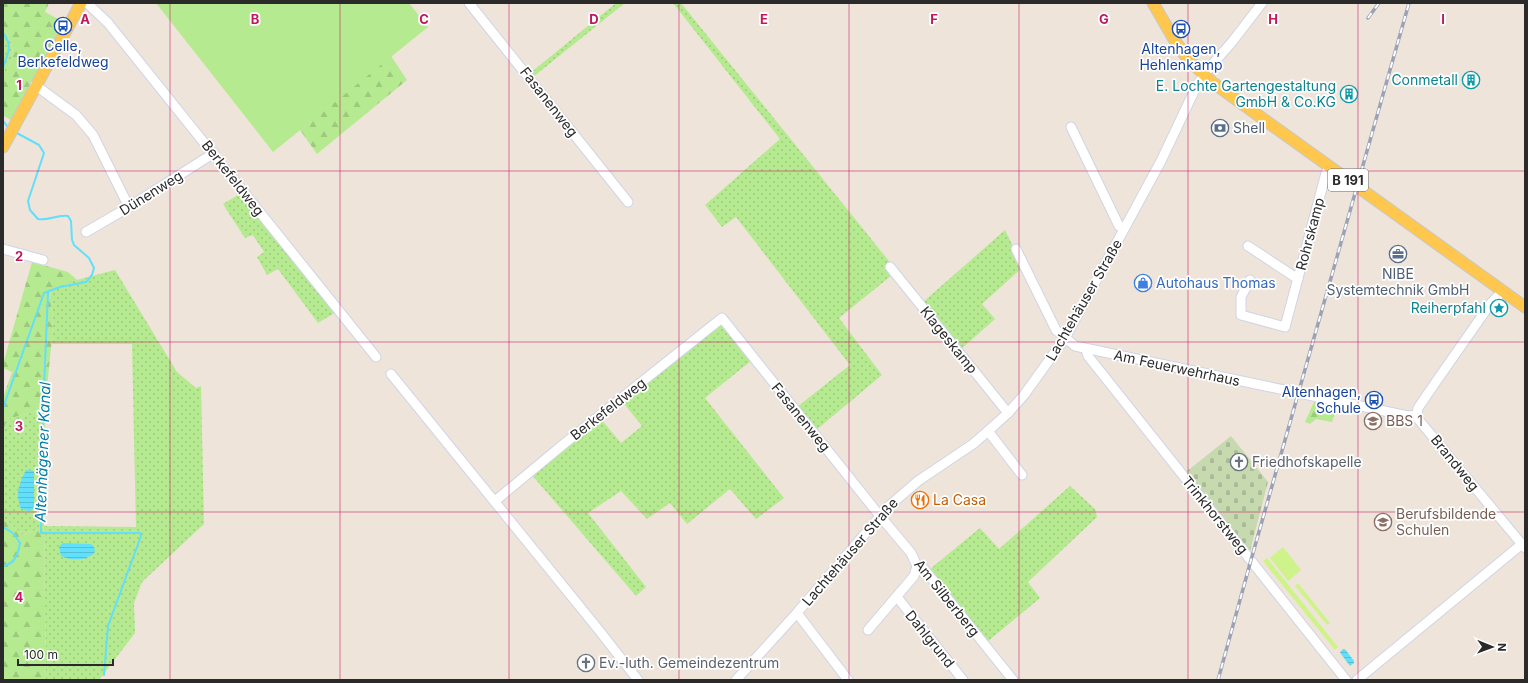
<svg xmlns="http://www.w3.org/2000/svg" width="1528" height="683" font-family="Inter,sans-serif">
<defs>
<pattern id="grass-dots" width="8" height="8" patternUnits="userSpaceOnUse"><rect width="8" height="8" fill="#b6ea90"/><path d="M2 2h.1M6 6h.1" fill="none" stroke="#9dc97c" stroke-width="1.8" stroke-linecap="round"/></pattern>
<pattern id="forest-firs" width="22" height="20" patternUnits="userSpaceOnUse"><rect width="22" height="20" fill="#b6ea90"/><path d="M5 1l3.5 6h-7zM16 11l3.5 6h-7z" fill="#9dc97c"/></pattern>
<pattern id="cemetery-stones" width="16" height="16" patternUnits="userSpaceOnUse"><rect width="16" height="16" fill="#c7d9af"/><path d="M2 7V4a2 2 0 0 1 4 0v3zM10 15v-3a2 2 0 0 1 4 0v3z" fill="#abba97"/></pattern>
<pattern id="water-rules" width="6" height="5" patternUnits="userSpaceOnUse"><rect width="6" height="5" fill="#61dffb"/><path d="M0 2.5h6" fill="none" stroke="#54c0d7"/></pattern>
</defs>
<rect width="100%" height="100%" fill="#eee4da"/>
<!-- grass -->
<g fill="url(#grass-dots)">
<polygon points="616,3 625,3 533,77 529,74"/>
<polygon points="673,3 681,3 897,271 839,318 882,375 815,431 797,407 850,365 736,217 722,227 705,205 780,139"/>
<path d="M3,28C9,34 15,49 12,58C9,66 5,73 3,82Z"/>
<polygon points="243,192 336,312 318,323 278,269 267,275 257,257 264,252 253,235 245,238 223,204"/>
<polygon points="1005,230 1023,267 982,304 995,319 960,350 922,303"/>
<polygon points="115,270 177,372 196,388 201,386 204,524 142,582 134,603 135,633 99,680 46,680 44,527 23,535 3,517 3,432 7,419 45,409 44,526 136,527 132,344 51,344 53,327 50,287"/>
<polygon points="722,323 752,360 705,398 784,498 756,519 730,489 687,524 670,503 647,519 621,491 588,513 646,587 636,596 531,474 600,418 621,443 642,426 622,401"/>
<polygon points="1070,486 1095,509 1097,517 1028,582 1040,598 987,642 930,569 980,528 999,549"/>
</g>
<!-- forest -->
<g fill="url(#forest-firs)">
<path d="M3,3H49L45,12L64,22L11,120L4,116L3,113C3,102 2,91 3,81C5,72 10,65 12,57C15,49 9,34 3,28Z"/>
<polygon points="391,56 407,80 317,154 300,130"/>
<polygon points="32,262 68,272 77,280 50,288 53,327 45,409 7,419 3,432 3,398 12,372 3,368 3,364"/>
<polygon points="1314,402 1336,408 1332,422 1316,419 1310,424 1305,422"/>
<polygon points="3,517 23,535 44,527 46,680 3,680"/>
</g>
<!-- cemetery -->
<polygon fill="url(#cemetery-stones)" points="1231,436 1268,482 1250,551 1186,472"/>
<!-- garden -->
<polygon fill="#b6ea90" points="156,3 409,3 428,27 273,152"/>
<!-- pitch -->
<g fill="#cff38b">
<polygon points="1283,547 1301,570 1288,581 1270,558"/>
<polygon points="1267,558 1338,647 1335,650 1263,561"/>
<polygon points="1298,583 1330,623 1327,625 1295,586"/>
</g>
<!-- water -->
<g fill="url(#water-rules)">
<path d="M26,470L34,471V509L28,511L21,509C15,493 19,484 26,470Z"/>
<path d="M63,543L91,544L94,547L95,552C88,561 71,561 61,556L59,547Z"/>
<polygon points="1343,649 1345,649 1354,661 1354,663 1350,666 1341,654 1340,652"/>
</g>
<g fill="none" stroke-linecap="round" stroke-linejoin="round">
<!-- stream -->
<g stroke="#61dffb" stroke-width="2">
<path d="M3,33C13,45 8,54 3,67"/>
<polyline points="3,121 8,127"/>
<polyline points="48,292 43,412 41,533 140,533 141,536 108,626 104,675"/>
<path d="M3,408L44,293L60,287L86,282L92,275L94,268L89,258L74,245L72,240L71,221L68,216C58,214 49,221 38,219L30,210L28,201L44,153L39,145L15,132"/>
<path d="M3,527L13,533L20,543C18,554 15,564 3,566"/>
</g>
<defs>
<g id="minor">
<polyline points="87,3 108,23 376,357"/>
<polyline points="469,3 628,202"/>
<polyline points="35,85 76,115 93,135 129,207"/>
<polyline points="1071,127 1119,226 1124,229"/>
<polyline points="86,232 129,207 214,153"/>
<polyline points="1248,246 1298,279"/>
<polyline points="3,249 43,260"/>
<polyline points="1016,249 1056,330 1075,346 1408,416 1417,415"/>
<polyline points="890,267 1008,413"/>
<polyline points="1250,280 1241,297 1241,315 1285,327 1326,173 1329,167"/>
<polyline points="1086,349 1088,356 1346,680"/>
<polyline points="391,374 598,629 638,680"/>
<polyline points="1417,415 1418,419 1525,548"/>
<polyline points="1417,415 1418,408 1440,376 1491,303 1503,291"/>
<polyline points="988,431 1022,475"/>
<polyline points="495,501 565,443 722,318 880,516 911,553 917,566 924,569 1013,680"/>
<polyline points="897,597 963,680"/>
<polyline points="797,613 848,680"/>
<polyline points="868,630 914,576 917,566"/>
<polyline points="736,680 795,615 888,507 918,481 973,444 988,431 1008,413 1024,395 1065,338 1161,161 1197,85 1210,67 1232,42 1262,3"/>
<polyline points="1357,680 1522,544"/>
</g>
<g id="major">
<polyline points="1153,3 1175,41 1187,58 1212,82 1525,307"/>
<polyline points="3,147 81,3"/>
</g>
</defs>
<!-- minor casing -->
<use href="#minor" stroke="#cfd5e5" stroke-width="11"/>
<!-- major casing -->
<use href="#major" stroke="#c8c8c8" stroke-width="13"/>
<!-- minor -->
<use href="#minor" stroke="#fff" stroke-width="9"/>
<!-- major -->
<use href="#major" stroke="#ffc74e" stroke-width="11"/>
<defs>
<g id="rail">
<polyline points="1368,18 1379,3"/>
<polyline points="1218,680 1251,560 1409,3"/>
</g>
</defs>
<!-- rail casing -->
<use href="#rail" stroke="#9ca2b6" stroke-width="3.5"/>
<!-- rail -->
<use href="#rail" stroke="#fff" stroke-width="2" stroke-dasharray="6" stroke-linecap="butt"/>
</g>
<!-- grid -->
<path fill="none" stroke="#c2185b" stroke-width="1" stroke-opacity="0.55" d="M170,3V680M340,3V680M509,3V680M679,3V680M849,3V680M1019,3V680M1188,3V680M1358,3V680M3,171H1525M3,342H1525M3,512H1525"/>
<!-- icons -->
<defs>
<symbol id="bus-ring" viewBox="-11 -11 22 22"><circle r="9.5" fill="#fff" stroke="#1a4fb4" stroke-width="1.5"/><path d="M-5-6H5V4H4V6H2V4H-2V6H-4V4H-5ZM-3.5-4V0h7V-4ZM-3.5 1.2v1.5H-2V1.2ZM2 1.2v1.5H3.5V1.2Z" fill="#1a4fb4"/></symbol>
<symbol id="building-ring" viewBox="-11 -11 22 22"><circle r="9.5" fill="#fff" stroke="#0f9aa8" stroke-width="1.5"/><path d="M-4-6H4V6H1V3H-1V6H-4ZM-2.5-4.3h1.7v1.8h-1.7ZM.8-4.3h1.7v1.8H.8ZM-2.5-1h1.7V.8h-1.7ZM.8-1h1.7V.8H.8Z" fill="#0f9aa8"/></symbol>
<symbol id="bank-ring" viewBox="-11 -11 22 22"><circle r="9.5" fill="#fff" stroke="#5c6f8a" stroke-width="1.5"/><path d="M-6-4H6V4H-6ZM0-2.3a2.3 2.3 0 1 0 0 4.6a2.3 2.3 0 1 0 0-4.6Z" fill="#5c6f8a"/></symbol>
<symbol id="office-ring" viewBox="-11 -11 22 22"><circle r="9.5" fill="#fff" stroke="#5c6f8a" stroke-width="1.5"/><path d="M-6-3h4V-5.5h4V-3h4V5H-6ZM-1-4.5V-3h2v-1.5ZM-6 0V1H6V0Z" fill="#5c6f8a"/></symbol>
<symbol id="shop-ring" viewBox="-11 -11 22 22"><circle r="9.5" fill="#fff" stroke="#3f7fe0" stroke-width="1.5"/><path d="M-5-2.5h2.3a2.7 3.5 0 0 1 5.4 0H5L5.5 6h-11ZM-1.5-2.5h3a1.5 2.3 0 0 0-3 0Z" fill="#3f7fe0"/></symbol>
<symbol id="sight-ring" viewBox="-11 -11 22 22"><circle r="9.5" fill="#fff" stroke="#0f9aa8" stroke-width="1.5"/><path d="M0-6L1.8-2.2L6-1.7L2.9 1.2L3.7 5.4L0 3.3L-3.7 5.4L-2.9 1.2L-6-1.7L-1.8-2.2Z" fill="#0f9aa8"/></symbol>
<symbol id="school-ring" viewBox="-11 -11 22 22"><circle r="9.5" fill="#fff" stroke="#8d6e63" stroke-width="1.5"/><path d="M0-5L7-2L0 1L-7-2ZM-4 1L0 2.5L4 1V4Q0 6-4 4Z" fill="#8d6e63"/></symbol>
<symbol id="church-ring" viewBox="-11 -11 22 22"><circle r="9.5" fill="#fff" stroke="#6b7280" stroke-width="1.5"/><path d="M-1.2-6h2.4v3.5h3.3v2.4h-3.3V6h-2.4V-.1h-3.3v-2.4h3.3Z" fill="#6b7280"/></symbol>
<symbol id="restaurant-ring" viewBox="-11 -11 22 22"><circle r="9.5" fill="#fff" stroke="#e8710a" stroke-width="1.5"/><path d="M-5-6h1v4h1v-4h1v4h1v-4h1v5L-1.5 .5V6h-2V.5L-5-1ZM5-6V6H3V1.5H1.5Q1.5-4 5-6Z" fill="#e8710a"/></symbol>
</defs>
<g fill-rule="evenodd">
<use href="#bus-ring" x="53" y="16" width="20" height="20"/>
<use href="#bus-ring" x="1171" y="19" width="20" height="20"/>
<use href="#building-ring" x="1461" y="70" width="20" height="20"/>
<use href="#building-ring" x="1339" y="84" width="20" height="20"/>
<use href="#bank-ring" x="1210" y="118" width="20" height="20"/>
<use href="#office-ring" x="1388" y="244" width="20" height="20"/>
<use href="#shop-ring" x="1133" y="273" width="20" height="20"/>
<use href="#sight-ring" x="1489" y="298" width="20" height="20"/>
<use href="#bus-ring" x="1364" y="390" width="20" height="20"/>
<use href="#school-ring" x="1363" y="411" width="20" height="20"/>
<use href="#church-ring" x="1229" y="452" width="20" height="20"/>
<use href="#restaurant-ring" x="910" y="490" width="20" height="20"/>
<use href="#school-ring" x="1373" y="512" width="20" height="20"/>
<use href="#church-ring" x="576" y="653" width="20" height="20"/>
</g>
<g text-anchor="middle" stroke-width="3.5" stroke-linejoin="round" paint-order="stroke">
<!-- shield labels -->
<rect fill="#fff" stroke="#6a6a6a" stroke-width="1" x="1328" y="169" width="40" height="22" rx="3"/>
<g font-size="13" font-weight="bold" fill="#2a2a2a">
<text x="1348" y="185">B 191</text>
</g>
<!-- transit labels -->
<g font-size="14" fill="#164399" stroke="#fff">
<text x="63" y="51">Celle,<tspan x="63" dy="16">Berkefeldweg</tspan></text>
<text x="1181" y="54">Altenhagen,<tspan x="1181" dy="16">Hehlenkamp</tspan></text>
<text x="1361" y="397" text-anchor="end">Altenhagen,<tspan x="1361" dy="16">Schule</tspan></text>
</g>
<!-- culture labels -->
<g font-size="14" fill="#0d838f" stroke="#fff" text-anchor="end">
<text x="1458" y="85">Conmetall</text>
<text x="1336" y="91">E. Lochte Gartengestaltung<tspan x="1336" dy="16">GmbH &amp; Co.KG</tspan></text>
<text x="1486" y="313">Reiherpfahl</text>
</g>
<!-- street labels -->
<g font-size="14" fill="#2a2a2a" stroke="#fff">
<text transform="translate(549 102) rotate(52)" y="5">Fasanenweg</text>
<text transform="translate(233 178) rotate(52)" y="5">Berkefeldweg</text>
<text transform="translate(151 193) rotate(-32)" y="5">Dünenweg</text>
<text transform="translate(1310 234) rotate(-75)" y="5">Rohrskamp</text>
<text transform="translate(1084 300) rotate(-60)" y="5">Lachtehäuser Straße</text>
<text transform="translate(949 340) rotate(51)" y="5">Klageskamp</text>
<text transform="translate(1177 368) rotate(12)" y="5">Am Feuerwehrhaus</text>
<text transform="translate(608 409) rotate(-38)" y="5">Berkefeldweg</text>
<text transform="translate(801 417) rotate(51)" y="5">Fasanenweg</text>
<text transform="translate(1455 463) rotate(51)" y="5">Brandweg</text>
<text transform="translate(1215 515) rotate(51)" y="5">Trinkhorstweg</text>
<text transform="translate(850 552) rotate(-49)" y="5">Lachtehäuser Straße</text>
<text transform="translate(947 598) rotate(51)" y="5">Am Silberberg</text>
<text transform="translate(930 639) rotate(51)" y="5">Dahlgrund</text>
</g>
<!-- service labels -->
<g font-size="14" fill="#4e5e75" stroke="#fff" text-anchor="start">
<text x="1233" y="133">Shell</text>
<text x="1398" y="279" text-anchor="middle">NIBE<tspan x="1398" dy="16">Systemtechnik GmbH</tspan></text>
</g>
<!-- shop labels -->
<g font-size="14" fill="#366cbe" stroke="#fff" text-anchor="start">
<text x="1156" y="288">Autohaus Thomas</text>
</g>
<!-- education labels -->
<g font-size="14" fill="#785e54" stroke="#fff" text-anchor="start">
<text x="1386" y="426">BBS 1</text>
<text x="1396" y="519">Berufsbildende<tspan x="1396" dy="16">Schulen</tspan></text>
</g>
<!-- worship labels -->
<g font-size="14" fill="#5b616d" stroke="#fff" text-anchor="start">
<text x="1252" y="467">Friedhofskapelle</text>
<text x="599" y="668">Ev.-luth. Gemeindezentrum</text>
</g>
<!-- food labels -->
<g font-size="14" fill="#c56008" stroke="#fff" text-anchor="start">
<text x="933" y="505">La Casa</text>
</g>
<!-- water labels -->
<g font-size="15" font-style="italic" fill="#007ca8" stroke="#fff">
<text transform="translate(43 452) rotate(-88)" y="5">Altenhägener Kanal</text>
</g>
</g>
<g font-size="13" text-anchor="middle" font-weight="bold" fill="#c2185b" stroke="#fff" stroke-width="3.5" stroke-linejoin="round" paint-order="stroke">
<text x="85" y="24">A</text>
<text x="255" y="24">B</text>
<text x="424" y="24">C</text>
<text x="594" y="24">D</text>
<text x="764" y="24">E</text>
<text x="934" y="24">F</text>
<text x="1104" y="24">G</text>
<text x="1273" y="24">H</text>
<text x="1443" y="24">I</text>
<text x="19" y="90">1</text>
<text x="19" y="261">2</text>
<text x="19" y="431">3</text>
<text x="19" y="602">4</text>
</g>
<!-- border -->
<rect width="1528" height="683" fill="none" stroke="#2a2a2a" stroke-width="8"/>
<!-- north arrow -->
<g transform="translate(1492 647) rotate(91)" stroke="#ffffff" stroke-width="3" paint-order="stroke">
<path d="M0-3L7 15L0 10L-7 15Z" fill="#2a2a2a"/>
<text y="-6" font-size="11" font-weight="bold" text-anchor="middle" fill="#2a2a2a">N</text>
</g>
<!-- scale -->
<path d="M18 659v6h95v-6" fill="none" stroke="#2a2a2a" stroke-width="2"/>
<text x="24" y="659" font-size="12" fill="#2a2a2a" stroke="#ffffff" stroke-width="3" paint-order="stroke">100 m</text>
</svg>
